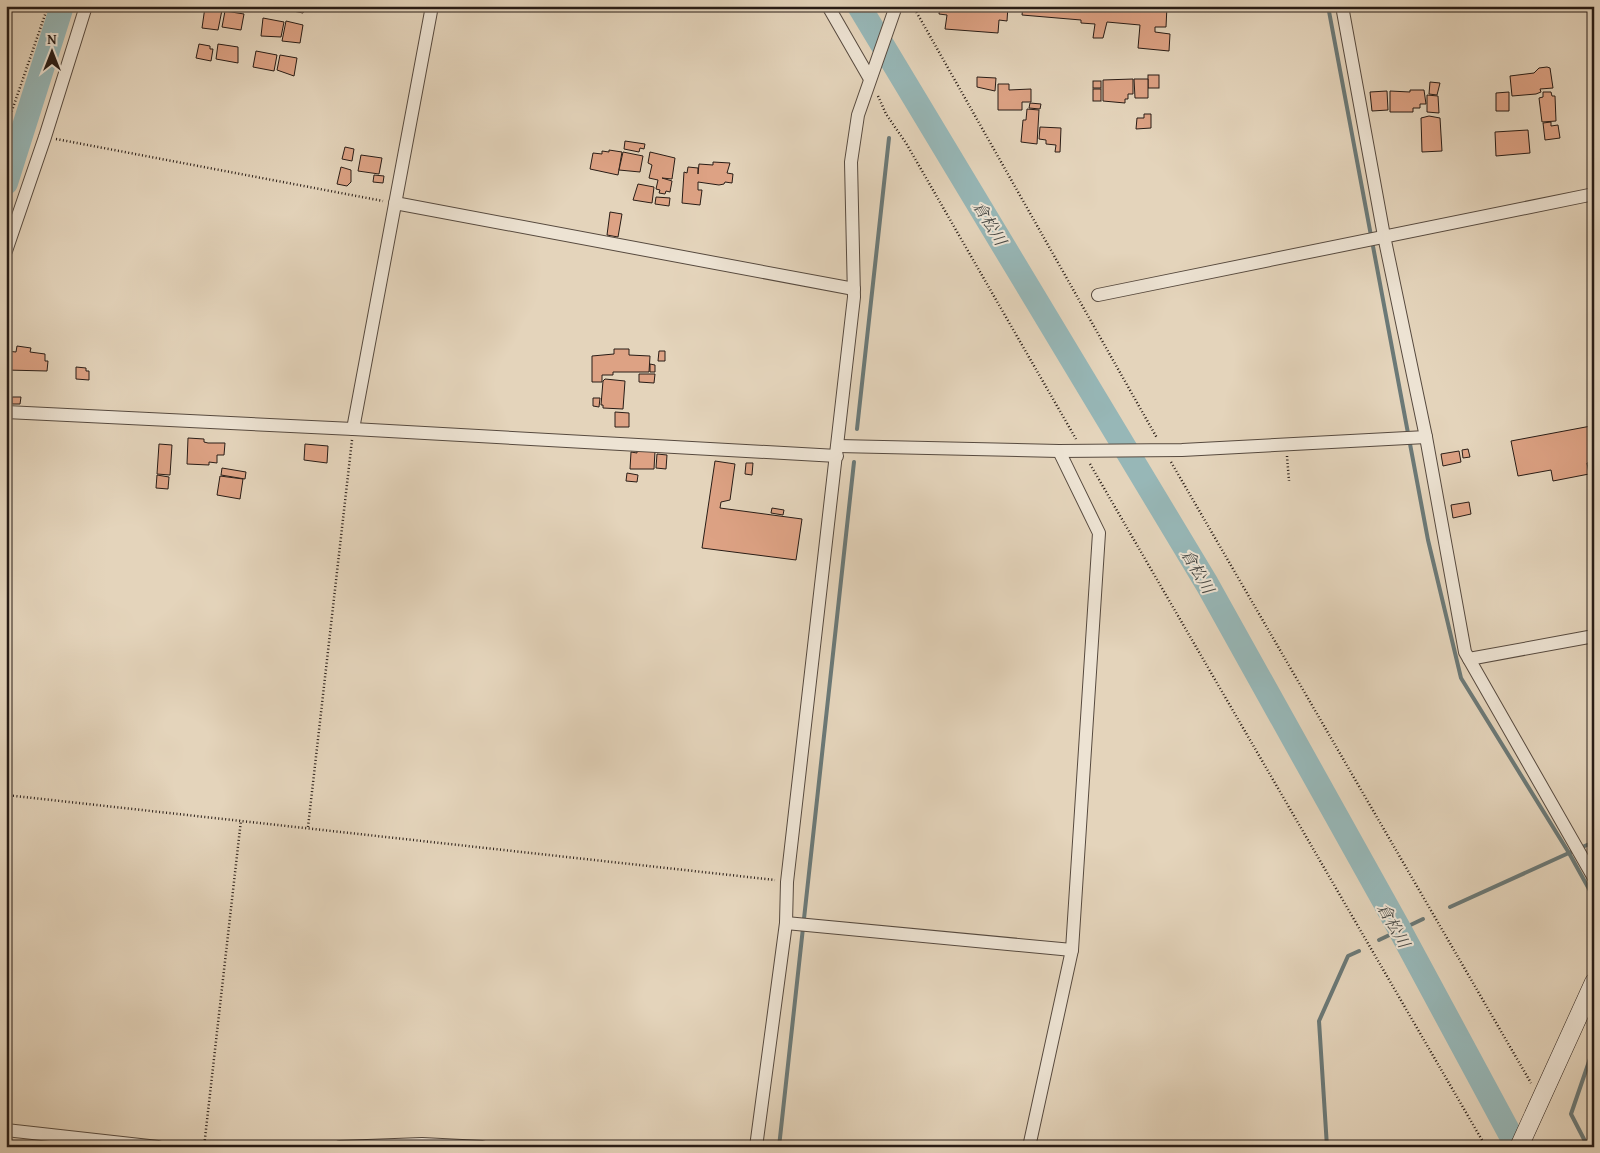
<svg xmlns="http://www.w3.org/2000/svg" width="1600" height="1153" font-family="'Gentium Book Plus','Noto Serif JP',serif">
<rect width="100%" height="100%" fill="#e4d4bb"/>
<filter id="stains"><feTurbulence type="fractalNoise" baseFrequency=".004" numOctaves="4"/><feColorMatrix values="0 0 0 0 .2 0 0 0 0 .09 0 0 0 0 .02 0 0 0 .5 -.17"/></filter>
<radialGradient id="worn" r=".72"><stop offset=".6" stop-color="#630" stop-opacity="0"/><stop offset="1" stop-color="#630" stop-opacity=".3"/></radialGradient>
<g fill="none" stroke-linecap="round" stroke-linejoin="round">
<!-- stream -->
<g stroke="#6b7977" stroke-width="4">
<polyline points="1328,6 1428,540 1461,678 1569,853 1594,898"/>
<polyline points="857,429 889,138"/>
<polyline points="1580,848 1594,842"/>
<polyline points="1450,907 1571,852"/>
<polyline points="1379,940 1423,919"/>
<polyline points="779,1147 854,462"/>
<polyline points="1327,1147 1319,1021 1348,956 1359,951"/>
<polyline points="1588,1147 1571,1114 1594,1047"/>
</g>
<!-- river -->
<g stroke="#97b7b7" stroke-width="24">
<polyline points="859,6 1207,584 1400,930 1517,1147"/>
<polyline points="6,183 62,6"/>
</g>
</g>
<!-- building -->
<g fill="#dda284" stroke="#281c16">
<polygon points="286,6 306,6 303,13 288,10"/>
<polygon points="940,6 1008,6 1007,21 999,20 998,33 945,29 947,15 939,14"/>
<polygon points="1023,6 1167,6 1166,27 1155,27 1155,32 1170,34 1169,51 1138,48 1140,25 1107,22 1103,38 1093,38 1095,24 1081,23 1081,20 1022,15"/>
<polygon points="205,7 222,10 218,30 202,28"/>
<polygon points="225,11 244,14 241,30 222,27"/>
<polygon points="263,18 284,22 281,37 261,36"/>
<polygon points="286,21 303,25 300,43 282,41"/>
<polygon points="199,44 210,46 210,49 213,49 211,61 196,58"/>
<polygon points="218,44 238,47 238,63 216,59"/>
<polygon points="256,51 277,55 274,71 253,67"/>
<polygon points="280,55 297,58 294,76 277,70"/>
<polygon points="1547,67 1550,68 1553,88 1540,89 1541,92 1536,94 1512,96 1510,76 1534,73 1539,68"/>
<rect x="1148" y="75" width="11" height="13"/>
<polygon points="977,77 996,78 995,91 977,87"/>
<polygon points="1133,79 1133,94 1128,94 1128,99 1125,99 1125,103 1103,101 1103,80"/>
<polygon points="1134,79 1148,79 1148,98 1135,98"/>
<rect x="1093" y="81" width="8" height="7"/>
<polygon points="1430,82 1440,83 1437,95 1429,94"/>
<polygon points="998,84 1009,84 1009,90 1031,89 1031,102 1022,102 1022,110 998,110"/>
<rect x="1093" y="89" width="8" height="12"/>
<polygon points="1410,90 1424,90 1426,104 1420,104 1420,108 1413,108 1413,112 1390,112 1390,91 1410,92"/>
<polygon points="1387,91 1388,110 1372,111 1370,92"/>
<polygon points="1509,92 1509,111 1496,111 1496,93"/>
<polygon points="1543,92 1551,92 1552,96 1555,96 1556,121 1542,122 1539,98 1543,97"/>
<polygon points="1427,95 1438,96 1439,113 1427,112"/>
<polygon points="1030,103 1041,104 1040,109 1029,108"/>
<polygon points="1027,109 1039,110 1037,144 1021,142 1023,120 1026,120"/>
<polygon points="1144,114 1151,114 1151,128 1136,129 1137,118 1144,118"/>
<polygon points="1429,116 1440,118 1442,151 1422,152 1421,118"/>
<polygon points="1551,122 1551,126 1558,125 1560,138 1545,140 1543,123"/>
<polygon points="1040,127 1061,128 1060,152 1055,152 1056,145 1046,144 1046,140 1039,139"/>
<polygon points="1528,130 1530,153 1496,156 1495,132"/>
<polygon points="625,141 645,144 644,149 640,148 639,152 624,149"/>
<polygon points="345,147 354,149 352,161 342,159"/>
<polygon points="609,150 622,152 618,175 590,169 593,153 602,154 602,151 609,152"/>
<polygon points="623,152 643,156 640,172 619,170"/>
<polygon points="650,152 675,158 672,179 662,178 672,181 670,192 666,191 665,194 659,193 660,190 656,189 658,180 649,178 652,165 648,163"/>
<polygon points="361,155 382,158 379,174 358,171"/>
<polygon points="713,162 730,163 727,173 733,174 732,183 725,182 724,184 719,185 698,182 698,190 702,190 700,205 682,203 684,172 687,173 688,167 698,168 698,174 699,164 713,165"/>
<polygon points="341,167 351,170 351,182 347,186 337,184"/>
<polygon points="374,175 384,176 383,183 373,182"/>
<polygon points="638,184 654,187 652,203 633,200"/>
<polygon points="656,197 670,198 669,206 655,204"/>
<polygon points="610,212 622,214 618,237 607,235"/>
<polygon points="17,346 31,348 30,352 45,354 45,361 48,361 47,371 6,370 6,351 16,352"/>
<polygon points="614,349 629,349 629,355 650,356 649,372 613,372 613,375 602,375 602,382 592,382 592,356 614,354"/>
<polygon points="659,351 665,351 665,361 658,361"/>
<polygon points="650,364 655,365 655,372 650,372"/>
<polygon points="76,367 86,368 86,371 89,371 89,380 76,379"/>
<polygon points="639,374 655,374 654,383 639,382"/>
<polygon points="605,379 625,381 623,409 603,408 603,405 601,405 603,381"/>
<polygon points="12,397 21,397 20,404 12,404"/>
<polygon points="593,398 600,398 599,407 593,406"/>
<polygon points="615,412 629,413 629,427 615,427"/>
<polygon points="1591,426 1594,462 1587,463 1589,474 1553,481 1551,470 1518,476 1511,441"/>
<polygon points="188,438 204,439 204,442 208,443 225,443 224,455 217,455 217,463 209,462 209,465 187,464"/>
<polygon points="159,444 172,445 170,475 157,474"/>
<polygon points="305,444 328,446 327,463 304,460"/>
<polygon points="1468,449 1470,457 1463,458 1462,450"/>
<polygon points="637,450 655,451 654,469 630,469 631,452 637,453"/>
<polygon points="1459,451 1461,462 1443,466 1441,454"/>
<polygon points="657,454 667,455 666,469 656,468"/>
<polygon points="715,461 735,464 730,500 721,502 720,508 802,519 796,560 702,548"/>
<polygon points="746,463 753,463 752,475 745,474"/>
<polygon points="222,468 246,472 245,479 221,475"/>
<polygon points="627,473 638,475 637,482 626,481"/>
<polygon points="157,475 169,477 168,489 156,488"/>
<polygon points="220,476 243,479 240,499 217,495"/>
<polygon points="1469,502 1471,514 1453,518 1451,505"/>
<polygon points="772,508 784,510 783,515 771,513"/>
</g>
<g fill="none" stroke-linecap="round" stroke-linejoin="round">
<defs>
<g id="minor">
<polyline points="828,6 870,79"/>
<polyline points="1342,6 1384,236 1426,437 1465,652 1594,878"/>
<polyline points="395,203 854,289"/>
<polyline points="6,251 45,137 86,6"/>
<polyline points="1098,295 1594,194"/>
<polyline points="6,412 353,429 837,456"/>
<polyline points="353,429 432,6"/>
<polyline points="838,446 1059,451 1182,450 1426,437"/>
<polyline points="1469,659 1594,636"/>
<polyline points="786,923 1072,950"/>
<polyline points="6,1130 158,1147"/>
<polyline points="340,1147 422,1144 482,1147"/>
<polyline points="756,1147 786,923 787,882 854,297 851,162 858,115 896,6"/>
<polyline points="1029,1147 1072,950 1099,533 1059,451"/>
</g>
<polyline id="secondary" points="1519,1147 1594,982"/>
</defs>
<!-- minor casing -->
<use href="#minor" stroke="#574a3f" stroke-width="14"/>
<!-- secondary casing -->
<use href="#secondary" stroke="#281c16" stroke-width="19"/>
<!-- path -->
<g stroke="#281c16" stroke-width="2.5" stroke-dasharray="1 2.5" stroke-linecap="butt">
<polyline points="913,6 1157,438"/>
<polyline points="878,96 886,114 906,143 1076,439"/>
<polyline points="6,128 48,6"/>
<polyline points="56,139 383,201"/>
<polyline points="1287,456 1289,481"/>
<polyline points="1171,462 1531,1083"/>
<polyline points="1090,464 1486,1147"/>
<polyline points="6,795 775,880"/>
<polyline points="308,827 352,440"/>
<polyline points="204,1147 241,820"/>
</g>
<!-- minor -->
<use href="#minor" stroke="#ede3d3" stroke-width="12"/>
<!-- secondary -->
<use href="#secondary" stroke="#ede3d3" stroke-width="18"/>
</g>
<g text-anchor="middle" stroke-width="4" stroke-linejoin="round" paint-order="stroke">
<!-- water labels -->
<g font-size="16" font-style="italic" fill="#494a46" stroke="#ede3d3">
<text transform="translate(990 223) rotate(59)" y="6">倉松川</text>
<text transform="translate(1198 571) rotate(60)" y="6">倉松川</text>
<text transform="translate(1394 925) rotate(61)" y="6">倉松川</text>
</g>
</g>
<!-- margin -->
<rect width="1600" height="1153" fill="none" stroke="#e4d4bb" stroke-width="25"/>
<rect x="8" y="8" width="1585" height="1138" fill="none" stroke="#281c16" stroke-width="2.5"/>
<rect x="12" y="12" width="1575" height="1128" fill="none" stroke="#281c16"/>
<!-- north arrow -->
<g transform="translate(52 52)" stroke="#ede3d3" stroke-width="4" paint-order="stroke">
<path d="M0-4L9 19L0 12L-9 19Z" fill="#281c16"/>
<text y="-8" font-size="14" font-weight="bold" text-anchor="middle" fill="#281c16">N</text>
</g>
<rect width="100%" height="100%" filter="url(#stains)"/>
<rect width="100%" height="100%" fill="url(#worn)"/>
</svg>
